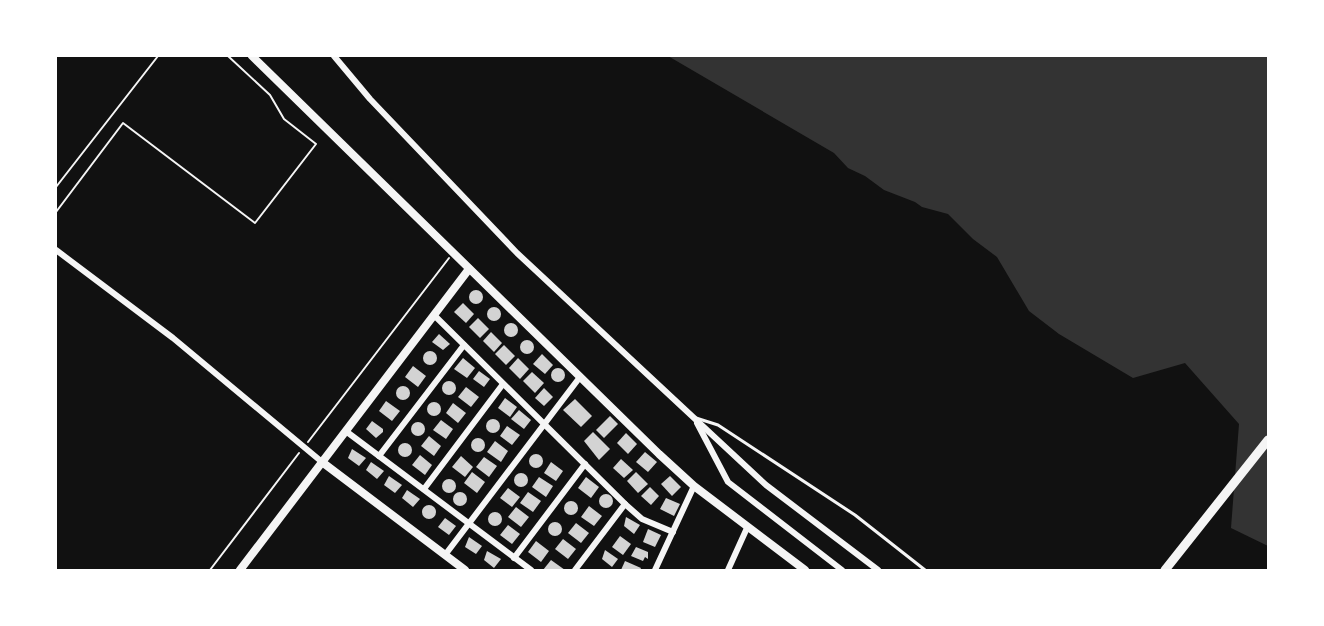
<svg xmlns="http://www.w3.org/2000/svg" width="1324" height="626" font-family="'DM Sans',sans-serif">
<rect width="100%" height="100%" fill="#111"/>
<!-- water -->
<polygon fill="#333" points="668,56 1268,56 1268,546 1231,528 1239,424 1185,363 1133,378 1059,334 1029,311 997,257 973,239 948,214 922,207 915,202 884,190 865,176 848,168 834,153"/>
<!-- building -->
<g fill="#d3d3d3">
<circle cx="476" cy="297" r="7"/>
<polygon points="463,303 474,314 466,323 454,312"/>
<circle cx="494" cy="314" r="7"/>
<polygon points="478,318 489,329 480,338 469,327"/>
<circle cx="511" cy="330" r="7"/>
<polygon points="491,332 502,343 494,352 483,341"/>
<polygon points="439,334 450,344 443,350 432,342"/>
<circle cx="527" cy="347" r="7"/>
<polygon points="504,345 515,356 506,365 495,354"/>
<circle cx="430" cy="358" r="7"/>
<polygon points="542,354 553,365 545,374 533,364"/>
<polygon points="463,358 475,368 467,378 454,369"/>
<polygon points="518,358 529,369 520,379 509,368"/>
<polygon points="413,366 426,376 418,387 405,377"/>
<circle cx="558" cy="375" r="7"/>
<polygon points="479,371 490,379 484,387 473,379"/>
<polygon points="532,372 544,383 535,393 523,381"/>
<circle cx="449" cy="388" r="7"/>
<circle cx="403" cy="393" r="7"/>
<polygon points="466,387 479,397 471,407 458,397"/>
<polygon points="544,388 553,397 544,406 535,398"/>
<polygon points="505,398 517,407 510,417 498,408"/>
<polygon points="575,399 592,416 581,427 563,410"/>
<polygon points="386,401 400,411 392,421 379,411"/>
<circle cx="434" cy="409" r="7"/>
<polygon points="453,403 466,413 458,423 446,413"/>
<polygon points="519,410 531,420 524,429 511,419"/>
<polygon points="610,416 618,424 604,438 596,430"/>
<circle cx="493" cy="426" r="7"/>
<polygon points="441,420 453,429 446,439 433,430"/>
<polygon points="372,421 383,429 383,432 376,438 366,429"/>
<circle cx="418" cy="429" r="7"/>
<polygon points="507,426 520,435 512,445 500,436"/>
<polygon points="593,432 610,449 599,460 584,441"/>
<polygon points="626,433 637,444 628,454 617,443"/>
<polygon points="429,436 441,446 434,456 421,446"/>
<circle cx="478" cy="445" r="7"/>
<polygon points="495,441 508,451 501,462 487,452"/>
<circle cx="405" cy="450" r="7"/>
<polygon points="352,449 366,458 359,466 348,458"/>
<polygon points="645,452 657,462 648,472 636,462"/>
<circle cx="536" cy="461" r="7"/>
<polygon points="420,455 432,465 425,475 412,465"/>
<polygon points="461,456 473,467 465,477 452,467"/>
<polygon points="484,457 497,466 489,477 476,467"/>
<polygon points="621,459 633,470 624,478 613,468"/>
<polygon points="371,462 384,471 377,479 366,470"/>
<polygon points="551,462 563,471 556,481 544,473"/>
<polygon points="472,472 485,482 477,493 464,483"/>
<polygon points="636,472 648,484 638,493 627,481"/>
<circle cx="521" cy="480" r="7"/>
<polygon points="389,476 402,485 395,493 384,485"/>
<polygon points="670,476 681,487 672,496 661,484"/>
<polygon points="539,477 553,486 546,497 532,487"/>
<polygon points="586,477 599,487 591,498 578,488"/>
<circle cx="449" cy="486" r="7"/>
<polygon points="650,487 659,496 651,505 641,496"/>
<polygon points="508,488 520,497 512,507 500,498"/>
<polygon points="407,490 420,499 413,507 402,498"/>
<polygon points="528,492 541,501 533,512 520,503"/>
<circle cx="460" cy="499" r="7"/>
<circle cx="606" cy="501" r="7"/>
<polygon points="666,498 680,504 674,516 660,509"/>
<circle cx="571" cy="508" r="7"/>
<circle cx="429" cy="512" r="7"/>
<polygon points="589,506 602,516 594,526 581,517"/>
<polygon points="516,507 529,517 521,527 508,517"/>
<circle cx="495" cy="519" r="7"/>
<polygon points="626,517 640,525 634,534 624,526"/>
<polygon points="445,518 456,526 449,535 438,527"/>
<circle cx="555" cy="529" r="7"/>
<polygon points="576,523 589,533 581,543 568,533"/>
<polygon points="508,525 520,534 512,544 500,535"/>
<polygon points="648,529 661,535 655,547 643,542"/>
<polygon points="620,536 631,544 623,555 612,547"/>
<polygon points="469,537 482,546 476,554 465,547"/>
<polygon points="563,539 576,549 568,559 555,549"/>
<polygon points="536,541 549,551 541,562 528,552"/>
<polygon points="636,547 648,552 648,559 645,557 643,561 631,556"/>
<polygon points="605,550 618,559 612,567 602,559"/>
<polygon points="487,551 501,559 494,568 484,560"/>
<polygon points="551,560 565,570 543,570"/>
<polygon points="625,561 641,568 640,570 621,570"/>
</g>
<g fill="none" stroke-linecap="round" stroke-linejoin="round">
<!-- path -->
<g stroke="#f5f5f5" stroke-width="2">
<polyline points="56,187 158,56"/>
<polyline points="56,212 123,123 255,223 316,144 284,119 270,95 228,56"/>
<polyline points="308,442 449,258"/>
<polyline points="210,570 299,453"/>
</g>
<!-- service -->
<polyline stroke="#f5f5f5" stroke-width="3" points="696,418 718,425 855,515 925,570"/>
<!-- minor -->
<g stroke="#f5f5f5" stroke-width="6">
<polyline points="334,56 370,99 517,253 766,485 878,570"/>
<polyline points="56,250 173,338 322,462"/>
<polyline points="435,316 625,504 642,519 673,532"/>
<polyline points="697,423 728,482 842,570"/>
<polyline points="347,432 531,570"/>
<polyline points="379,456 464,345"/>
<polyline points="424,489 503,384"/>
<polyline points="445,555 580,377"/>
<polyline points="514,558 585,464"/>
<polyline points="575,570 625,504"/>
<polyline points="655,570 694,486"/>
<polyline points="728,570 747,528"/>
</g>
<!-- tertiary -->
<g stroke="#f5f5f5" stroke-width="8">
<polyline points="252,56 659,454 694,486 805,570"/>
<polyline points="322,462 465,570"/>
<polyline points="240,570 469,269"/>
</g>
<!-- primary -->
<polyline stroke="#f5f5f5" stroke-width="9" points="1165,570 1268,440"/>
</g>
<!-- border -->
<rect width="1324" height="626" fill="none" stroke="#ffffff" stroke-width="114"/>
</svg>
